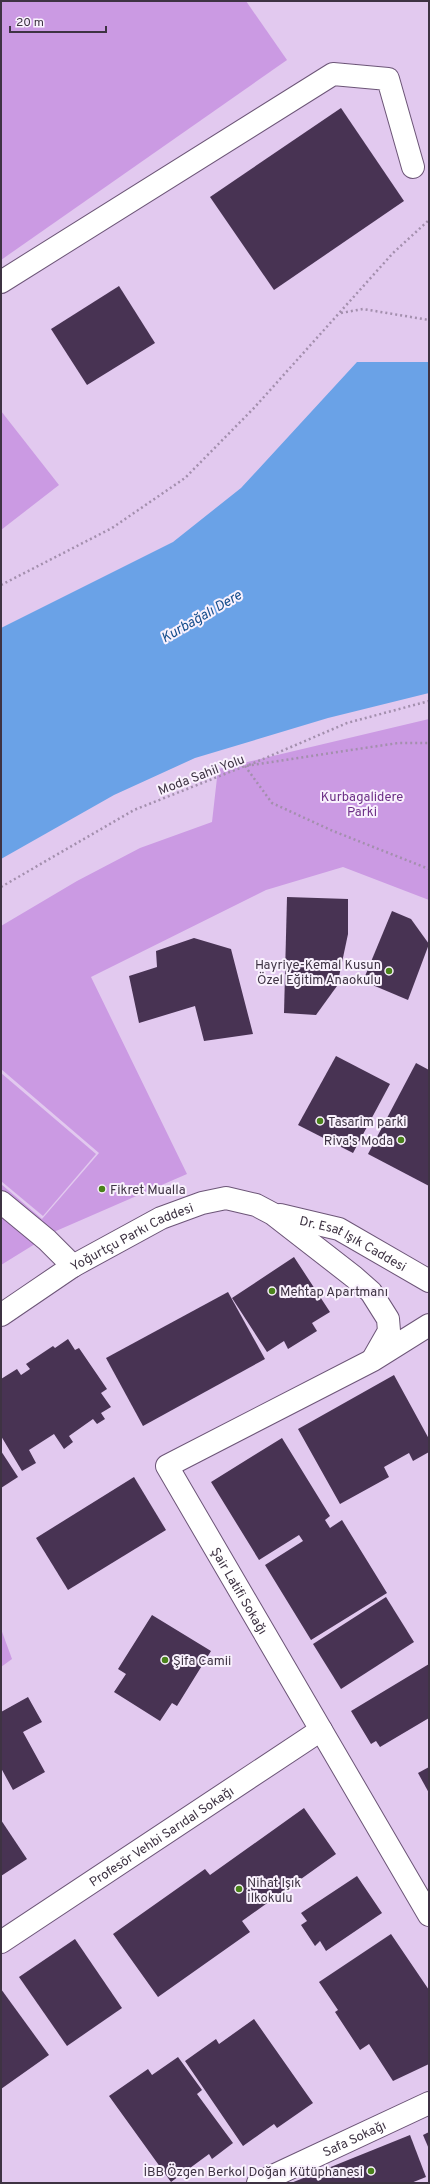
<svg xmlns="http://www.w3.org/2000/svg" width="430" height="2184" font-family="Overpass,sans-serif">
<rect width="100%" height="100%" fill="#e2c9ef"/>
<!-- green -->
<g fill="#cb9ae3">
<polygon points="1,1 246,1 287,60 1,260"/>
<polygon points="1,411 59,485 1,530"/>
<polygon points="429,719 429,900 343,867 266,890 91,977 187,1174 56,1231 1,1265 1,1184 42,1219 99,1153 1,1069 1,926 77,881 140,848 212,822 218,769"/>
<polygon points="1,1073 96,1154 43,1216 1,1181"/>
<polygon points="1,1629 12,1659 1,1667"/>
</g>
<!-- water -->
<polygon fill="#6aa2e7" points="357,362 429,362 429,693 328,718 195,758 114,795 1,859 1,628 173,542 241,488"/>
<!-- building -->
<g fill="#483353">
<polygon points="341,108 404,201 274,290 210,197"/>
<polygon points="119,286 155,343 87,385 51,329"/>
<polygon points="287,897 348,899 348,934 337,986 316,1015 284,1013"/>
<polygon points="392,911 411,919 429,944 408,1000 363,981"/>
<polygon points="194,938 231,949 253,1034 204,1041 195,1006 139,1023 129,976 157,967 156,951"/>
<polygon points="336,1056 390,1084 353,1153 298,1125"/>
<polygon points="416,1063 429,1070 429,1186 368,1154"/>
<polygon points="294,1257 330,1312 312,1323 317,1331 288,1349 284,1341 267,1352 232,1298"/>
<polygon points="228,1292 265,1359 143,1426 106,1358"/>
<polygon points="68,1339 75,1350 79,1348 107,1389 101,1393 111,1407 101,1413 105,1419 97,1424 93,1419 69,1436 73,1442 64,1449 54,1434 29,1450 36,1463 22,1471 1,1436 1,1379 17,1369 21,1375 30,1369 26,1364 53,1346 55,1348"/>
<polygon points="394,1375 429,1439 429,1452 413,1461 409,1453 384,1467 389,1477 340,1504 298,1429"/>
<polygon points="282,1438 330,1516 325,1520 330,1528 342,1520 387,1593 311,1640 265,1565 303,1541 299,1535 259,1560 211,1482"/>
<polygon points="1,1451 18,1477 1,1488"/>
<polygon points="134,1477 166,1530 68,1590 36,1538"/>
<polygon points="386,1597 414,1642 341,1689 313,1644"/>
<polygon points="152,1615 211,1651 177,1706 172,1703 160,1721 114,1692 126,1674 118,1669"/>
<polygon points="429,1664 429,1718 380,1747 376,1741 371,1744 351,1711"/>
<polygon points="28,1697 42,1722 23,1732 45,1772 13,1790 1,1768 1,1712"/>
<polygon points="429,1767 429,1793 418,1773"/>
<polygon points="304,1808 336,1854 242,1921 250,1932 158,1997 113,1934 205,1869 210,1875"/>
<polygon points="1,1820 27,1859 1,1876"/>
<polygon points="357,1876 382,1913 326,1951 320,1941 315,1946 301,1925 307,1921 301,1913"/>
<polygon points="391,1934 429,1990 429,2064 393,2081 369,2044 360,2050 335,2012 338,2010 319,1982"/>
<polygon points="75,1939 122,2008 67,2046 19,1977"/>
<polygon points="1,1989 49,2055 1,2089"/>
<polygon points="254,2019 313,2103 277,2128 274,2124 243,2146 185,2061 216,2039 219,2044"/>
<polygon points="178,2057 202,2090 197,2094 233,2143 212,2159 209,2154 171,2182 109,2096 148,2069 152,2075"/>
<polygon points="429,2132 429,2149 423,2135"/>
<polygon points="410,2135 426,2177 411,2183 291,2183"/>
</g>
<g fill="none" stroke-linecap="round" stroke-linejoin="round">
<defs>
<g id="minor">
<polyline points="1,282 333,74 388,79 413,167"/>
<polyline points="1,1202 47,1240 73,1266"/>
<path id="s1" d="M280,1215L339,1229L429,1281"/>
<path id="s2" d="M1,1315L73,1266L161,1218L202,1203L226,1198L256,1205L273,1214L354,1277L371,1292L388,1319L389,1331L373,1359"/>
<path id="s3" d="M429,1325L373,1360L167,1466L429,1915"/>
<path id="s4" d="M1,1942L321,1730"/>
<path id="s5" d="M258,2183L429,2103"/>
</g>
</defs>
<!-- minor casing -->
<use href="#minor" stroke="#6c5577" stroke-width="24"/>
<!-- path -->
<g stroke="#a38fad" stroke-width="2.5" stroke-dasharray="2 3" stroke-linecap="butt">
<polyline points="341,313 363,309 429,320"/>
<polyline points="1,585 112,528 185,478 254,408 393,253 429,220"/>
<polyline points="249,765 347,723 429,701"/>
<polyline points="245,766 272,803 333,831 429,869"/>
<polyline points="1,887 134,810 245,766 398,743 429,743"/>
</g>
<!-- minor -->
<use href="#minor" stroke="#fff" stroke-width="22"/>
</g>
<!-- markers -->
<g fill="#4a821b" stroke="#f9f1fd" stroke-width="1.5">
<circle cx="389" cy="971" r="4"/>
<circle cx="320" cy="1121" r="4"/>
<circle cx="401" cy="1140" r="4"/>
<circle cx="102" cy="1189" r="4"/>
<circle cx="272" cy="1291" r="4"/>
<circle cx="165" cy="1660" r="4"/>
<circle cx="239" cy="1889" r="4"/>
<circle cx="371" cy="2171" r="4"/>
</g>
<g text-anchor="middle" stroke-width="4" stroke-linejoin="round" paint-order="stroke">
<!-- street labels -->
<g font-size="13" fill="#3e3343" stroke="#f9f1fd">
<text transform="translate(201 774) rotate(-21)" y="5">Moda Sahil Yolu</text>
<text dy="5" stroke="none"><textPath href="#s2" startOffset="153">Yoğurtçu Parkı Caddesi</textPath></text>
<text dy="5" stroke="none"><textPath href="#s1" startOffset="79">Dr. Esat Işık Caddesi</textPath></text>
<text dy="5" stroke="none"><textPath href="#s3" startOffset="442">Şair Latifi Sokağı</textPath></text>
<text dy="5" stroke="none"><textPath href="#s4" startOffset="192">Profesör Vehbi Sarıdal Sokağı</textPath></text>
<text dy="5" stroke="none"><textPath href="#s5" startOffset="106">Safa Sokağı</textPath></text>
</g>
<!-- park labels -->
<g font-size="13" fill="#6c2e86" stroke="#f9f1fd">
<text x="362" y="801">Kurbagalidere<tspan x="362" dy="15">Parki</tspan></text>
</g>
<!-- poi labels -->
<g font-size="13" fill="#3e3343" stroke="#f9f1fd" text-anchor="start">
<text x="381" y="969" text-anchor="end">Hayriye-Kemal Kusun<tspan x="381" dy="15">Özel Eğitim Anaokulu</tspan></text>
<text x="328" y="1126">Tasarim parki</text>
<text x="393" y="1145" text-anchor="end">Riva's Moda</text>
<text x="110" y="1194">Fikret Mualla</text>
<text x="280" y="1296">Mehtap Apartmanı</text>
<text x="173" y="1665">Şifa Camii</text>
<text x="247" y="1887">Nihat Işık<tspan x="247" dy="15">İlkokulu</tspan></text>
<text x="363" y="2176" text-anchor="end">İBB Özgen Berkol Doğan Kütüphanesi</text>
</g>
<!-- water labels -->
<g font-size="14" font-style="italic" fill="#154d8c" stroke="#f9f1fd">
<text transform="translate(201 616) rotate(-30)" y="5">Kurbağalı Dere</text>
</g>
</g>
<!-- border -->
<rect width="430" height="2184" fill="none" stroke="#3e3343" stroke-width="4"/>
<!-- scale -->
<path d="M10 26v6h96v-6" fill="none" stroke="#3e3343" stroke-width="2"/>
<text x="16" y="26" font-size="12" fill="#3e3343" stroke="#f9f1fd" stroke-width="3" paint-order="stroke">20 m</text>
</svg>
